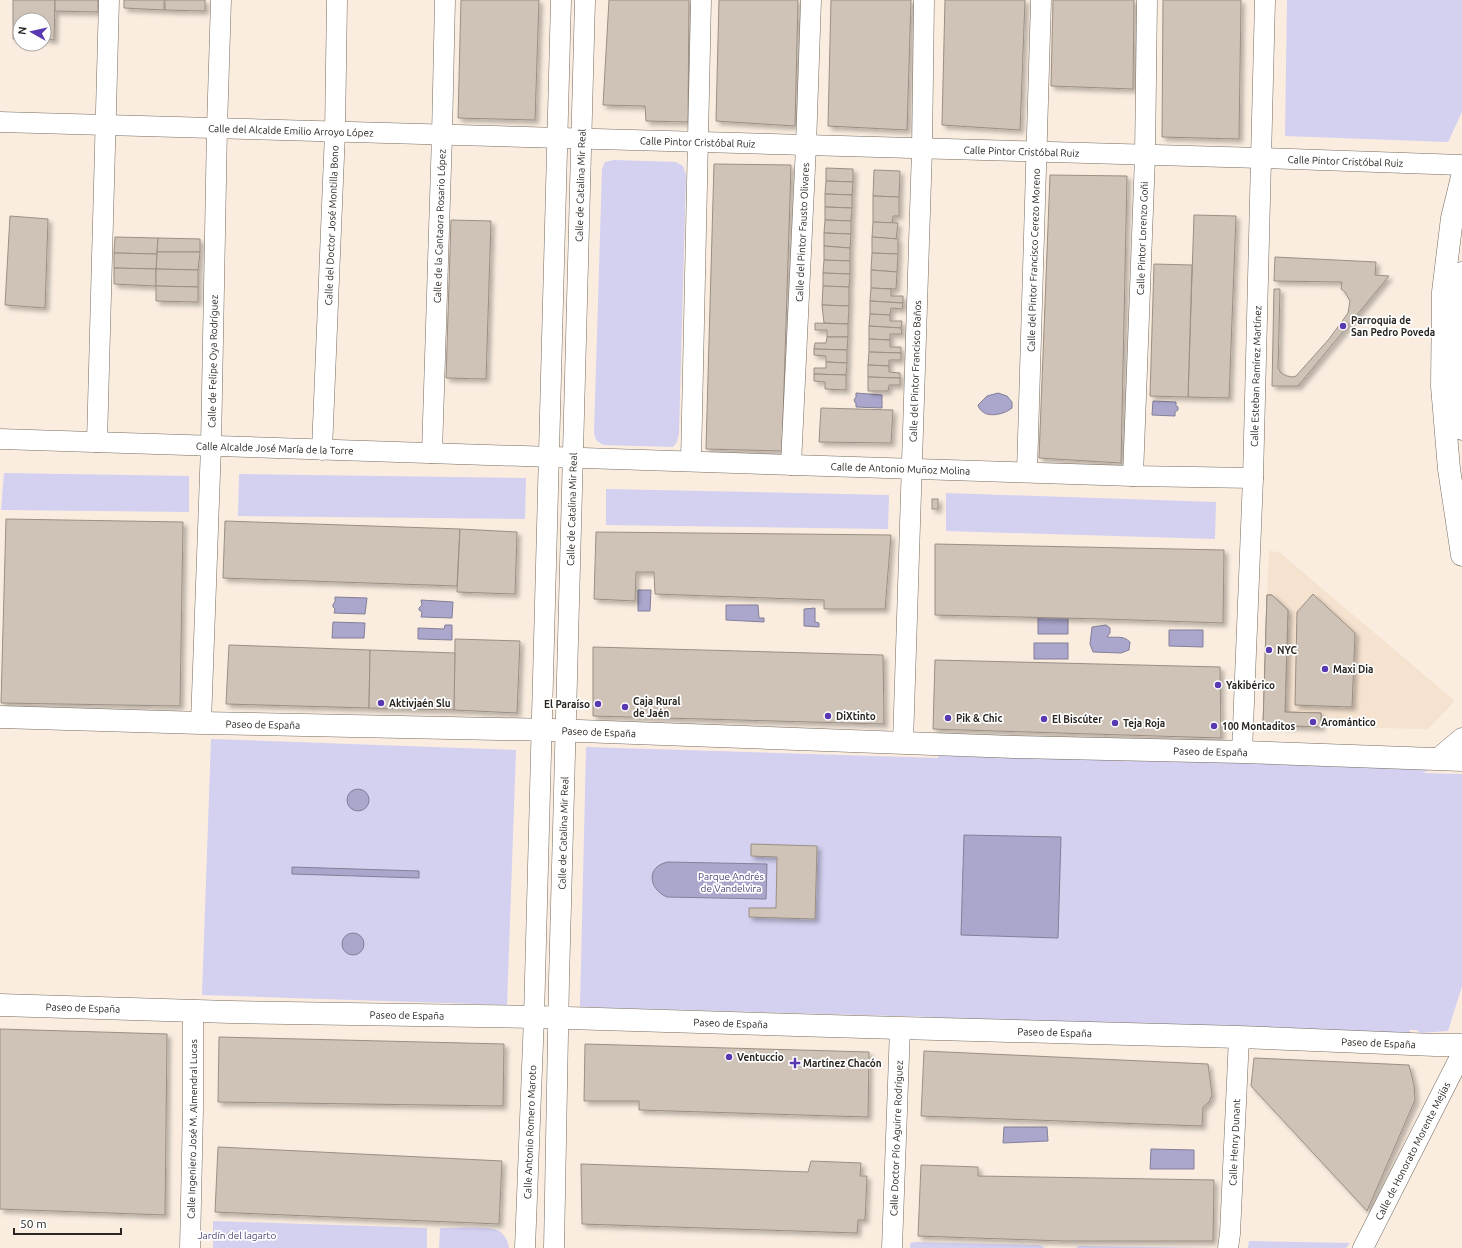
<svg xmlns="http://www.w3.org/2000/svg" width="1462" height="1248" font-family="Ubuntu,sans-serif">
<defs>
<filter id="shadow"><feDropShadow dx="3.5" dy="3.5" stdDeviation="2" flood-color="#0004"/></filter>
</defs>
<rect width="100%" height="100%" fill="#faede0"/>
<!-- built -->
<polygon fill="#f5e2cf" points="1269,551 1279,552 1455,701 1428,729 1321,727 1321,713 1285,712 1288,610 1267,595"/>
<!-- green -->
<g fill="#d3d0f0">
<polygon points="1287,0 1462,0 1462,112 1448,142 1285,136"/>
<polygon points="614,160 676,162 683,166 686,175 679,433 677,442 673,447 603,445 596,440 594,433 602,169 605,162"/>
<polygon points="4,473 189,476 189,512 1,510"/>
<polygon points="239,474 526,478 525,519 238,516"/>
<polygon points="606,489 889,495 888,529 606,525"/>
<polygon points="946,493 1216,502 1215,539 946,531"/>
<polygon points="211,739 516,750 507,1005 202,995"/>
<polygon points="586,747 938,758 938,754 1437,767 1422,773 1462,774 1462,986 1448,1031 1420,1033 1417,1030 1409,1030 1411,1033 931,1019 931,1017 580,1007"/>
<polygon points="213,1221 427,1228 427,1248 213,1248"/>
<path d="M440,1228C454,1228 486,1226 497,1230C504,1233 508,1241 509,1248H439Z"/>
<polygon points="1249,1241 1350,1243 1346,1248 1248,1248"/>
<polygon points="916,1242 1040,1245 1045,1248 910,1248 910,1243"/>
<polygon points="1079,1246 1083,1246 1211,1248 1076,1248"/>
</g>
<!-- water -->
<g fill="#aaa6cc" stroke="#847f98">
<polygon points="856,393 882,395 882,408 856,407 856,404 854,400 856,397"/>
<path d="M998,393L1007,396L1012,402V408C1002,416 982,419 978,405L987,396Z"/>
<polygon points="1153,401 1176,402 1176,406 1178,407 1178,410 1175,412 1175,416 1152,415"/>
<polygon points="638,590 651,590 650,611 638,611"/>
<polygon points="335,597 367,598 365,614 334,613 335,609 333,607 333,604 335,602"/>
<polygon points="421,600 453,602 452,618 421,617 422,612 419,610 419,608 422,605"/>
<polygon points="726,605 758,605 759,618 764,618 764,622 726,620"/>
<polygon points="815,608 815,622 819,623 819,627 804,626 804,609"/>
<polygon points="1038,617 1068,618 1068,634 1038,634"/>
<polygon points="333,622 365,623 364,638 332,638"/>
<polygon points="445,625 452,625 452,640 418,639 418,628 444,629"/>
<path d="M1106,625L1110,628V633L1107,637C1116,638 1123,635 1130,642L1129,650L1121,653L1093,652L1090,644L1092,627Z"/>
<polygon points="1169,630 1203,630 1203,647 1169,646"/>
<rect x="1034" y="643" width="34" height="16"/>
<circle cx="358" cy="800" r="11"/>
<polygon points="964,835 1061,837 1058,938 961,935"/>
<path d="M668,862L767,864L766,899L667,897C648,889 646,866 668,862Z"/>
<polygon points="292,867 419,871 419,878 292,874"/>
<circle cx="353" cy="944" r="11"/>
<polygon points="1004,1127 1047,1127 1048,1141 1003,1143"/>
<polygon points="1151,1149 1194,1150 1194,1169 1150,1169"/>
</g>
<!-- building -->
<g fill="#cfc2b6" stroke="#9b8f83" filter="url(#shadow)">
<polygon points="13,0 55,0 54,40 44,39 44,20 20,20 20,39 13,39"/>
<polygon points="55,0 98,0 98,12 55,11"/>
<polygon points="124,0 164,0 164,10 124,8"/>
<polygon points="165,0 205,0 205,11 165,10"/>
<polygon points="461,0 539,0 535,120 458,118"/>
<polygon points="609,0 689,0 688,122 646,121 645,106 603,105"/>
<polygon points="719,0 798,0 795,126 716,121"/>
<polygon points="831,0 911,0 907,130 828,126"/>
<polygon points="945,0 1025,0 1020,130 942,125"/>
<polygon points="1053,0 1134,0 1133,89 1051,86"/>
<polygon points="1163,0 1241,0 1239,139 1162,137"/>
<polygon points="714,164 791,165 782,451 706,449"/>
<polygon points="826,168 853,169 853,182 826,181"/>
<polygon points="874,170 900,171 899,197 873,196"/>
<polygon points="1050,175 1127,176 1121,463 1039,458"/>
<polygon points="826,181 853,182 852,195 825,194"/>
<polygon points="825,194 852,195 852,208 825,207"/>
<polygon points="873,196 899,197 899,216 893,216 892,223 873,222"/>
<polygon points="825,207 852,208 851,221 825,220"/>
<polygon points="1194,215 1236,216 1229,398 1188,397"/>
<polygon points="10,216 48,219 45,308 5,305"/>
<polygon points="451,220 491,221 486,379 446,378"/>
<polygon points="825,220 851,221 851,234 824,233"/>
<polygon points="873,222 898,223 896,239 872,237"/>
<polygon points="824,233 851,234 850,248 824,246"/>
<polygon points="115,237 158,238 157,254 114,253"/>
<polygon points="872,237 898,239 898,254 872,253"/>
<polygon points="158,238 200,239 200,252 157,252"/>
<polygon points="824,246 850,248 850,261 824,260"/>
<polygon points="157,252 200,252 198,270 156,269"/>
<polygon points="114,253 157,254 156,269 114,268"/>
<polygon points="872,253 898,254 897,272 871,270"/>
<polygon points="1275,257 1376,262 1375,275 1389,276 1298,386 1272,386 1274,289 1280,289 1278,368 1281,373 1287,376 1292,377 1296,376 1329,339 1348,313 1350,301 1345,292 1341,289 1342,282 1274,281"/>
<polygon points="824,260 850,261 850,274 823,273"/>
<polygon points="1154,264 1192,265 1188,397 1150,396"/>
<polygon points="114,268 156,269 156,286 114,284"/>
<polygon points="156,269 198,270 198,287 156,286"/>
<polygon points="871,270 897,272 896,289 871,288"/>
<polygon points="823,273 850,274 849,287 823,286"/>
<polygon points="156,286 198,287 198,302 156,301"/>
<polygon points="823,286 849,287 849,306 822,305"/>
<polygon points="871,288 891,289 891,296 903,296 903,303 870,301"/>
<polygon points="870,301 903,303 902,309 891,308 890,315 870,314"/>
<polygon points="822,305 849,306 848,324 824,323"/>
<polygon points="870,314 890,315 890,321 902,321 901,328 869,326"/>
<polygon points="815,323 848,324 848,337 827,337 827,330 815,330"/>
<polygon points="869,326 901,328 902,334 890,334 890,340 869,339"/>
<polygon points="827,337 848,337 847,350 814,349 815,343 826,343"/>
<polygon points="869,339 890,340 890,347 901,347 901,353 869,352"/>
<polygon points="814,349 847,350 847,363 826,362 826,356 814,355"/>
<polygon points="869,352 901,353 901,360 889,360 889,366 868,365"/>
<polygon points="826,362 847,363 846,375 814,374 814,368 826,368"/>
<polygon points="868,365 889,366 889,372 900,373 900,378 868,377"/>
<polygon points="814,374 846,375 846,390 825,389 825,382 814,381"/>
<polygon points="868,377 900,378 900,385 889,385 888,391 868,391"/>
<polygon points="821,408 893,410 891,443 819,442"/>
<rect x="932" y="499" width="6" height="10"/>
<polygon points="6,519 183,522 180,706 1,703"/>
<polygon points="225,521 460,529 457,586 223,578"/>
<polygon points="460,529 517,532 515,594 457,592"/>
<polygon points="596,532 891,535 885,609 824,609 824,600 655,594 654,572 636,572 635,601 594,599"/>
<polygon points="935,544 1224,550 1223,623 1104,619 935,615"/>
<polygon points="1313,594 1355,633 1352,707 1295,705 1297,612"/>
<polygon points="1267,595 1272,595 1288,610 1285,712 1321,713 1321,727 1263,725"/>
<polygon points="1267,595 1272,595 1288,610 1285,712 1321,713 1321,727 1263,725"/>
<polygon points="455,639 520,641 517,713 454,710"/>
<polygon points="229,645 370,650 369,708 226,704"/>
<polygon points="593,647 883,655 884,724 593,716"/>
<polygon points="370,650 455,653 454,710 369,708"/>
<polygon points="935,660 1220,667 1221,738 933,729"/>
<polygon points="751,844 817,846 815,919 749,917 749,908 776,908 777,857 751,856"/>
<polygon points="0,1029 167,1034 165,1215 0,1209"/>
<polygon points="219,1037 504,1044 503,1106 218,1102"/>
<polygon points="585,1044 869,1052 868,1117 639,1110 639,1101 584,1101"/>
<polygon points="924,1051 1208,1064 1212,1095 1209,1102 1203,1107 1202,1126 921,1116"/>
<polygon points="1254,1058 1409,1065 1414,1085 1415,1100 1367,1211 1251,1086"/>
<polygon points="218,1147 502,1161 499,1224 215,1212"/>
<polygon points="811,1161 861,1163 860,1176 867,1176 865,1220 858,1220 857,1233 582,1224 581,1164 808,1172"/>
<polygon points="921,1165 978,1167 978,1176 1214,1180 1213,1241 1063,1241 918,1236"/>
</g>
<g fill="none" stroke-linecap="round" stroke-linejoin="round">
<defs>
<g id="minor">
<path id="s1" d="M0,122L1260,158L1462,165"/>
<path id="s2" d="M0,439L1133,476L1253,478"/>
<polyline points="97,442 109,0"/>
<path id="s3" d="M322,450L335,132L337,0"/>
<path id="s4" d="M432,453L442,135L445,0"/>
<polyline points="691,461 701,0"/>
<path id="s5" d="M791,465L806,146L811,0"/>
<path id="s6" d="M1027,472L1041,0"/>
<path id="s7" d="M1133,476L1145,156L1147,0"/>
<path id="s8" d="M201,723L211,446L217,128L221,0"/>
<path id="s9" d="M903,743L922,149L924,0"/>
<path id="s10" d="M1242,752L1253,478L1265,0"/>
<polyline points="1437,759 1462,738"/>
<path id="s11" d="M190,1248L193,1109V1011"/>
<path id="s12" d="M525,1248L534,1017L561,0"/>
<path id="s13" d="M554,1248L559,980L585,0"/>
<path id="s14" d="M892,1248L900,1028"/>
<path id="s15" d="M1228,1248L1230,1234L1239,1037"/>
<path id="s16" d="M1363,1248L1462,1053"/>
</g>
<g id="major">
<polyline points="1462,177 1452,218 1443,292 1442,386 1449,469 1462,555"/>
<polyline points="1462,273 1459,293 1459,386 1462,429"/>
<path id="s17" d="M0,717L201,723L552,730L1014,747L1242,752L1462,760"/>
<path id="s18" d="M0,1005L230,1012L534,1017L863,1027L1239,1037L1435,1045H1462"/>
</g>
</defs>
<!-- minor casing -->
<use href="#minor" stroke="#766b5f" stroke-width="21"/>
<!-- major casing -->
<use href="#major" stroke="#766b5f" stroke-width="23"/>
<!-- minor -->
<use href="#minor" stroke="#fff" stroke-width="20"/>
<!-- major -->
<use href="#major" stroke="#fff" stroke-width="22"/>
</g>
<!-- markers -->
<g fill="#5939b1" stroke="#fff" stroke-width="1.5">
<circle cx="1343" cy="326" r="4"/>
<circle cx="1269" cy="650" r="4"/>
<circle cx="1325" cy="669" r="4"/>
<circle cx="1218" cy="685" r="4"/>
<circle cx="381" cy="703" r="4"/>
<circle cx="598" cy="704" r="4"/>
<circle cx="625" cy="707" r="4"/>
<circle cx="828" cy="716" r="4"/>
<circle cx="948" cy="718" r="4"/>
<circle cx="1044" cy="719" r="4"/>
<circle cx="1313" cy="722" r="4"/>
<circle cx="1115" cy="723" r="4"/>
<circle cx="1214" cy="726" r="4"/>
<circle cx="729" cy="1057" r="4"/>
<path d="M793 1057h4v4h4v4h-4v4h-4v-4h-4v-4h4z"/>
</g>
<g text-anchor="middle" stroke-width="3.5" stroke-linejoin="round" paint-order="stroke">
<!-- street labels -->
<g font-size="10" fill="#2a2520" stroke="#fff">
<text dy="4" stroke="none"><textPath href="#s1" startOffset="291">Calle del Alcalde Emilio Arroyo López</textPath></text>
<text dy="4" stroke="none"><textPath href="#s1" startOffset="698">Calle Pintor Cristóbal Ruiz</textPath></text>
<text dy="4" stroke="none"><textPath href="#s1" startOffset="1022">Calle Pintor Cristóbal Ruiz</textPath></text>
<text dy="4" stroke="none"><textPath href="#s1" startOffset="1346">Calle Pintor Cristóbal Ruiz</textPath></text>
<text dy="4" stroke="none"><textPath href="#s13" startOffset="1063">Calle de Catalina Mir Real</textPath></text>
<text dy="4" stroke="none"><textPath href="#s3" startOffset="225">Calle del Doctor José Montilla Bono</textPath></text>
<text dy="4" stroke="none"><textPath href="#s4" startOffset="227">Calle de la Cantaora Rosario López</textPath></text>
<text dy="4" stroke="none"><textPath href="#s5" startOffset="233">Calle del Pintor Fausto Olivares</textPath></text>
<text dy="4" stroke="none"><textPath href="#s7" startOffset="238">Calle Pintor Lorenzo Goñi</textPath></text>
<text dy="4" stroke="none"><textPath href="#s6" startOffset="212">Calle del Pintor Francisco Cerezo Moreno</textPath></text>
<text dy="4" stroke="none"><textPath href="#s8" startOffset="362">Calle de Felipe Oya Rodríguez</textPath></text>
<text dy="4" stroke="none"><textPath href="#s9" startOffset="372">Calle del Pintor Francisco Baños</textPath></text>
<text dy="4" stroke="none"><textPath href="#s10" startOffset="376">Calle Esteban Ramírez Martínez</textPath></text>
<text dy="4" stroke="none"><textPath href="#s2" startOffset="275">Calle Alcalde José María de la Torre</textPath></text>
<text dy="4" stroke="none"><textPath href="#s2" startOffset="901">Calle de Antonio Muñoz Molina</textPath></text>
<text dy="4" stroke="none"><textPath href="#s13" startOffset="739">Calle de Catalina Mir Real</textPath></text>
<text dy="4" stroke="none"><textPath href="#s17" startOffset="263">Paseo de España</textPath></text>
<text dy="4" stroke="none"><textPath href="#s17" startOffset="599">Paseo de España</textPath></text>
<text dy="4" stroke="none"><textPath href="#s17" startOffset="1211">Paseo de España</textPath></text>
<text dy="4" stroke="none"><textPath href="#s13" startOffset="415">Calle de Catalina Mir Real</textPath></text>
<text dy="4" stroke="none"><textPath href="#s18" startOffset="83">Paseo de España</textPath></text>
<text dy="4" stroke="none"><textPath href="#s18" startOffset="407">Paseo de España</textPath></text>
<text dy="4" stroke="none"><textPath href="#s18" startOffset="731">Paseo de España</textPath></text>
<text dy="4" stroke="none"><textPath href="#s18" startOffset="1055">Paseo de España</textPath></text>
<text dy="4" stroke="none"><textPath href="#s18" startOffset="1379">Paseo de España</textPath></text>
<text dy="4" stroke="none"><textPath href="#s11" startOffset="119">Calle Ingeniero José M. Almendral Lucas</textPath></text>
<text dy="4" stroke="none"><textPath href="#s12" startOffset="116">Calle Antonio Romero Maroto</textPath></text>
<text dy="4" stroke="none"><textPath href="#s14" startOffset="110">Calle Doctor Pío Aguirre Rodríguez</textPath></text>
<text dy="4" stroke="none"><textPath href="#s15" startOffset="106">Calle Henry Dunant</textPath></text>
<text dy="4" stroke="none"><textPath href="#s16" startOffset="109">Calle de Honorato Morente Mejías</textPath></text>
</g>
<!-- poi labels -->
<g font-size="10" font-weight="bold" fill="#2a2520" stroke="#fff" text-anchor="start">
<text x="1351" y="324">Parroquia de<tspan x="1351" dy="12">San Pedro Poveda</tspan></text>
<text x="1277" y="654">NYC</text>
<text x="1333" y="673">Maxi Dia</text>
<text x="1226" y="689">Yakibérico</text>
<text x="633" y="705">Caja Rural<tspan x="633" dy="12">de Jaén</tspan></text>
<text x="389" y="707">Aktivjaén Slu</text>
<text x="590" y="708" text-anchor="end">El Paraíso</text>
<text x="836" y="720">DiXtinto</text>
<text x="956" y="722">Pik &amp; Chic</text>
<text x="1052" y="723">El Biscúter</text>
<text x="1321" y="726">Aromántico</text>
<text x="1123" y="727">Teja Roja</text>
<text x="1222" y="730">100 Montaditos</text>
<text x="737" y="1061">Ventuccio</text>
<text x="803" y="1067">Martínez Chacón</text>
</g>
<!-- park labels -->
<g font-size="10" fill="#4b4377" stroke="#fff">
<text x="731" y="880">Parque Andrés<tspan x="731" dy="12">de Vandelvira</tspan></text>
<text x="237" y="1239">Jardín del lagarto</text>
</g>
</g>
<!-- north arrow -->
<g transform="translate(32 32) rotate(278)"><circle r="19" fill="#ffffff" stroke="#aaa8a6"/>
<path d="M0-3L7 15L0 10L-7 15Z" fill="#5939b1"/>
<text y="-6" font-size="11" font-weight="bold" text-anchor="middle" fill="#2a2520">N</text>
</g>
<!-- scale -->
<path d="M14 1228v6h107v-6" fill="none" stroke="#2a2520" stroke-width="2"/>
<text x="20" y="1228" font-size="12" fill="#2a2520" stroke="#ffffff" stroke-width="3" paint-order="stroke">50 m</text>
</svg>
